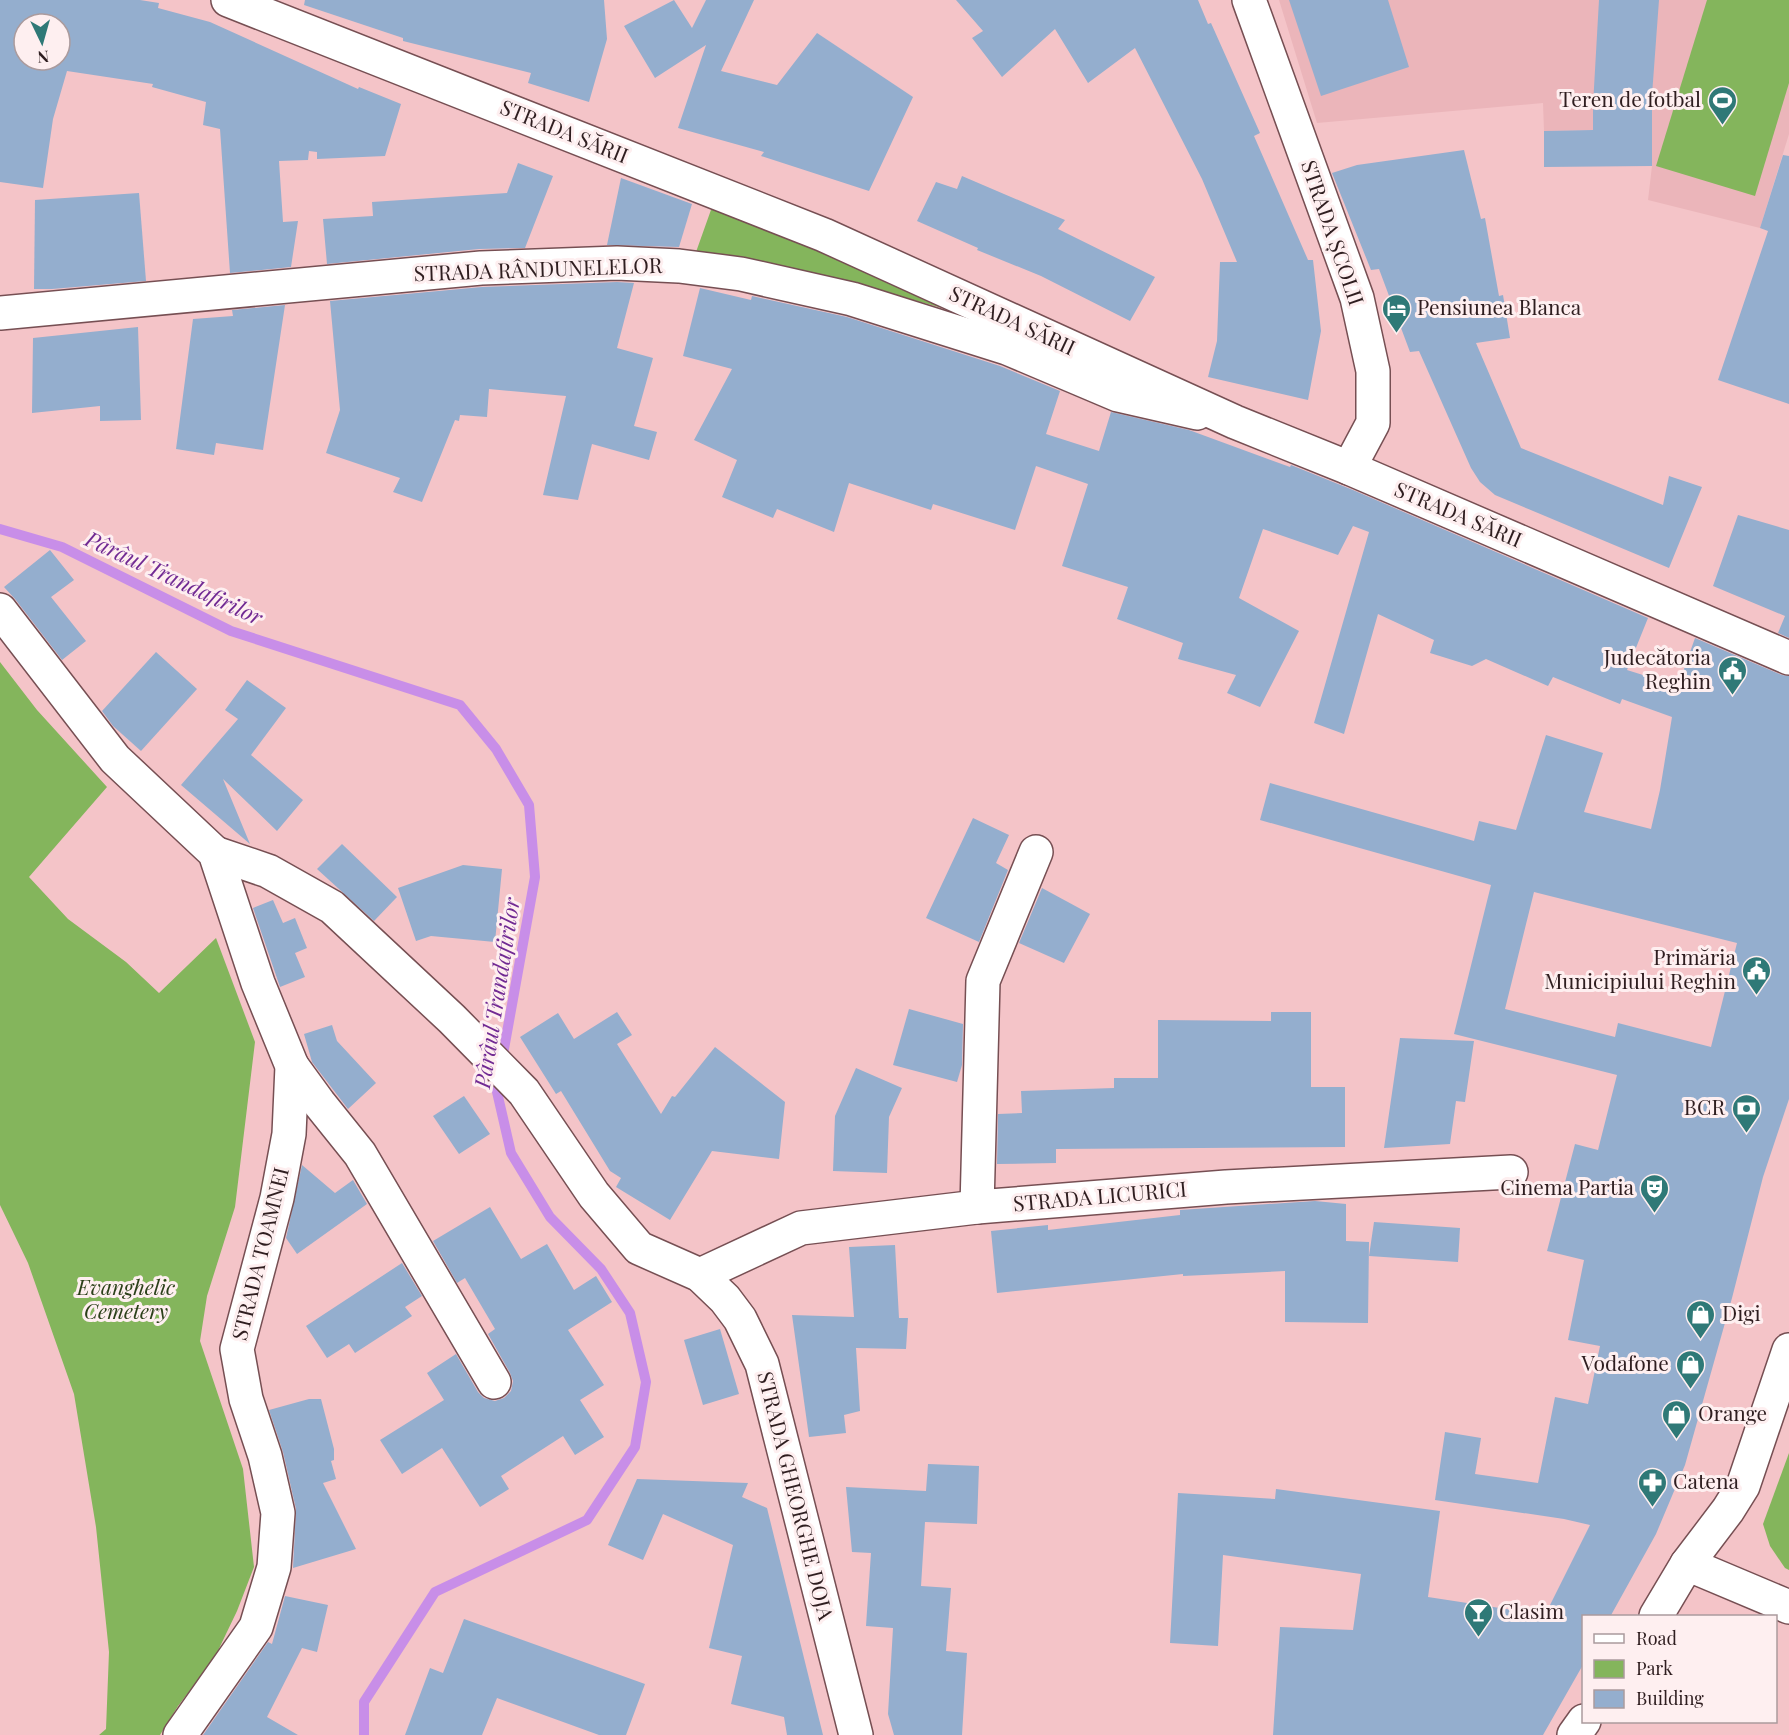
<svg xmlns="http://www.w3.org/2000/svg" width="1789" height="1735" font-family="'Playfair Display',serif">
<rect width="100%" height="100%" fill="#f4c4c8"/>
<!-- built -->
<polygon fill="#ebb5ba" points="1279,0 1789,0 1789,134 1760,228 1648,200 1652,166 1651,104 1593,105 1593,130 1544,131 1543,103 1317,123"/>
<!-- green -->
<g fill="#84b55c">
<polygon points="1707,0 1789,0 1789,83 1755,196 1656,166"/>
<polygon points="717,193 1044,336 855,284 696,252"/>
<polygon points="0,662 37,710 107,787 29,877 68,919 126,962 159,993 216,938 255,1042 235,1207 207,1296 200,1341 243,1469 254,1567 237,1611 214,1659 178,1706 160,1735 99,1735 106,1729 109,1652 96,1527 74,1394 28,1263 0,1205"/>
<polygon points="1789,1453 1789,1570 1785,1568 1770,1546 1763,1524"/>
</g>
<g fill="none" stroke-linecap="round" stroke-linejoin="round">
<!-- stream -->
<g stroke="#c88ee8" stroke-width="10">
<polyline points="0,529 62,547 231,631 460,705 496,749 529,805 535,877 502,1060"/>
<polyline points="364,1735 364,1702 435,1592 587,1520 635,1447 646,1382 630,1313 601,1269 550,1217 511,1153 497,1092 499,1076"/>
</g>
</g>
<!-- building -->
<g fill="#94aece" fill-rule="evenodd">
<path d="M0,0H140L159,3L158,8L210,22L358,89L359,87L401,104L385,156L317,159V152L309,151L308,160L279,161L283,222L298,221L291,267L230,273L220,129L203,125L206,102L152,87L153,84L67,71L53,119L43,188L0,182ZM24,24H60V60H24Z"/>
<polygon points="305,0 604,0 607,39 589,102 528,83 531,73 403,41 403,38 304,5"/>
<polygon points="674,0 692,28 706,0 754,0 721,71 777,85 817,33 913,97 869,191 761,156 764,152 678,128 706,45 655,78 624,26"/>
<polygon points="956,0 1198,0 1208,24 1211,23 1260,133 1254,136 1308,260 1313,260 1321,331 1308,400 1208,377 1217,341 1220,262 1237,262 1202,179 1135,48 1088,83 1055,29 1002,77 972,38 983,31"/>
<polygon points="1289,0 1388,0 1409,67 1321,96"/>
<polygon points="1599,0 1659,0 1652,95 1652,166 1544,167 1544,131 1593,130 1593,105"/>
<polygon points="1464,150 1481,219 1485,218 1499,296 1503,295 1510,338 1476,343 1521,448 1663,505 1669,476 1702,487 1669,568 1495,495 1480,482 1471,468 1419,351 1410,352 1379,269 1371,270 1332,173 1357,165"/>
<polygon points="1783,155 1789,156 1789,404 1718,380 1768,231 1760,228"/>
<polygon points="518,163 553,176 525,248 479,249 327,264 323,219 373,216 372,202 507,193"/>
<polygon points="962,176 1065,220 1058,229 1155,277 1130,321 1041,276 977,250 978,248 917,221 936,182 957,189"/>
<polygon points="621,178 692,204 679,247 607,245"/>
<polygon points="139,193 146,281 52,289 34,289 35,200"/>
<polygon points="617,282 634,283 617,348 653,358 634,426 657,432 649,460 592,444 578,500 543,495 566,396 489,389 487,417 460,415 459,421 455,420 422,502 393,492 400,478 326,453 340,410 330,301 482,287"/>
<path d="M700,288L751,300L752,296L847,317L1000,366L1060,391L1046,434L1099,451L1111,412L1189,430L1290,467L1291,465L1353,490L1648,618L1627,670L1678,686L1695,638L1782,675L1789,676V1099L1763,1177L1732,1298L1685,1465L1656,1534L1610,1617H1584V1663L1543,1735H1273L1280,1627L1353,1630L1361,1574L1223,1555L1218,1646L1170,1643L1178,1493L1275,1499L1276,1489L1440,1511L1428,1597L1545,1615L1590,1525L1564,1519L1435,1500L1445,1432L1481,1438L1475,1474L1538,1483L1555,1397L1588,1404L1600,1346L1568,1340L1584,1260L1547,1251L1575,1144L1598,1150L1617,1075L1454,1034L1491,885L1260,820L1270,783L1474,841L1479,821L1516,830L1546,735L1603,753L1584,812L1651,829L1660,790L1672,717L1622,699L1620,704L1553,677L1548,686L1486,659L1472,666L1430,653L1434,640L1378,614L1344,734L1314,723L1369,532L1353,526L1338,555L1263,529L1239,598L1299,631L1260,707L1227,693L1236,675L1178,659L1183,643L1117,619L1128,587L1062,566L1088,484L1036,466L1015,530L933,504L931,510L849,483L834,532L777,509L773,518L722,497L737,460L694,440L732,369L683,356ZM1534,892L1737,943L1711,1047L1618,1023L1615,1037L1505,1009Z"/>
<polygon points="285,305 263,450 216,443 214,455 176,449 193,319 233,316 232,310"/>
<polygon points="138,327 141,420 100,421 100,406 32,413 33,338"/>
<polygon points="1738,515 1789,530 1789,638 1778,633 1785,616 1713,586"/>
<polygon points="50,550 74,580 51,597 86,641 62,660 15,599 4,587"/>
<polygon points="156,652 197,689 141,751 113,726 102,711"/>
<polygon points="247,680 286,708 251,755 303,800 277,831 223,779 250,844 181,785 238,719 225,710"/>
<polygon points="973,818 1009,835 996,863 1008,870 979,942 926,918"/>
<polygon points="342,844 397,897 374,921 317,869"/>
<polygon points="463,865 502,869 495,942 431,936 416,941 398,888"/>
<polygon points="1042,888 1090,914 1064,963 1019,943"/>
<polygon points="273,900 283,923 295,918 307,948 295,953 305,977 280,987 253,908"/>
<polygon points="909,1009 963,1024 962,1065 957,1082 893,1065"/>
<polygon points="617,1012 632,1035 617,1044 661,1114 672,1096 675,1097 715,1047 785,1102 779,1159 712,1151 670,1220 616,1187 621,1178 610,1171 561,1091 556,1094 520,1037 558,1013 574,1039"/>
<polygon points="1271,1012 1311,1012 1311,1087 1345,1087 1345,1147 1056,1149 1056,1163 997,1164 998,1114 1022,1113 1021,1091 1114,1088 1114,1078 1158,1078 1158,1020 1271,1021"/>
<polygon points="332,1025 337,1041 376,1083 348,1109 312,1062 304,1034"/>
<polygon points="1400,1038 1474,1041 1465,1102 1456,1101 1450,1144 1384,1148"/>
<polygon points="856,1068 902,1088 889,1117 887,1173 833,1171 835,1116"/>
<polygon points="464,1096 490,1134 459,1154 433,1116"/>
<polygon points="302,1165 335,1193 353,1180 367,1204 297,1254 286,1238"/>
<polygon points="1315,1201 1346,1204 1346,1241 1369,1242 1368,1323 1285,1322 1285,1271 1183,1276 1183,1274 997,1293 991,1231 1048,1225 1048,1230 1180,1215 1180,1210"/>
<polygon points="490,1207 521,1259 547,1244 574,1290 596,1276 612,1302 568,1330 604,1385 580,1400 604,1437 575,1455 563,1436 501,1476 509,1489 480,1507 442,1448 402,1474 380,1440 444,1400 427,1373 456,1354 478,1392 484,1398 495,1401 504,1398 511,1391 513,1381 510,1373 488,1334 495,1329 465,1278 457,1283 433,1241"/>
<polygon points="1374,1222 1460,1228 1458,1262 1369,1256"/>
<polygon points="895,1245 899,1318 908,1318 906,1349 856,1348 860,1411 844,1415 846,1433 809,1437 792,1315 854,1317 849,1247"/>
<polygon points="402,1263 422,1296 405,1307 412,1316 355,1353 349,1344 327,1358 306,1326"/>
<polygon points="720,1329 739,1394 703,1405 684,1340"/>
<polygon points="309,1399 321,1399 334,1449 334,1460 331,1461 336,1479 323,1483 356,1549 293,1568 296,1509 283,1452 269,1410"/>
<polygon points="928,1464 979,1466 977,1524 925,1522 921,1586 951,1588 946,1651 967,1653 962,1735 894,1735 888,1714 893,1628 866,1626 871,1553 852,1552 846,1487 926,1491"/>
<polygon points="637,1479 748,1483 742,1497 767,1508 823,1735 787,1735 784,1717 731,1704 742,1656 709,1648 733,1545 663,1514 643,1560 608,1545"/>
<polygon points="285,1596 328,1605 317,1652 302,1648 267,1717 298,1735 203,1735 268,1642 272,1644"/>
<polygon points="464,1619 645,1684 626,1735 599,1735 497,1698 482,1735 405,1735 430,1668 443,1673"/>
</g>
<g fill="none" stroke-linecap="round" stroke-linejoin="round">
<defs>
<g id="street">
<polyline points="1249,0 1357,298 1373,371 1373,423 1349,468"/>
<polyline points="0,313 481,268 617,263 679,266 741,274 852,299 1007,348 1118,395 1197,413"/>
<polyline points="0,610 115,759 215,853 258,983 292,1066 289,1134 277,1198 237,1349 246,1399 265,1456 278,1513 274,1567 256,1627 180,1735"/>
<polyline points="215,853 268,871 332,907 452,1019 524,1092 594,1195 639,1248 700,1275 725,1299 740,1319 762,1364 856,1735"/>
<polyline points="292,1066 319,1103 360,1154 494,1382"/>
<polyline points="977,1207 983,981 1036,852"/>
<polyline points="700,1275 801,1228 977,1207 1226,1187 1511,1172"/>
</g>
<g id="secondary">
<polyline points="228,0 824,235 1235,422 1349,468 1789,658"/>
<polyline points="1687,1564 1789,1607"/>
</g>
<g id="highway">
<polyline points="1656,1616 1687,1564 1728,1510 1743,1486 1789,1350"/>
<polyline points="1574,1735 1584,1721"/>
</g>
</defs>
<!-- street casing -->
<use href="#street" stroke="#764f53" stroke-width="36"/>
<!-- secondary casing -->
<use href="#secondary" stroke="#764f53" stroke-width="36"/>
<!-- highway casing -->
<use href="#highway" stroke="#764f53" stroke-width="36"/>
<!-- street -->
<use href="#street" stroke="#fff" stroke-width="33"/>
<!-- secondary -->
<use href="#secondary" stroke="#fff" stroke-width="33"/>
<!-- highway -->
<use href="#highway" stroke="#fff" stroke-width="33"/>
</g>
<!-- icons -->
<defs>
<symbol id="stadium-pin" viewBox="-11 -11 22 30"><path d="M0 17L-7.5 6A9.5 9.5 0 1 1 7.5 6Z" fill="#2f7977" stroke="#feeff0"/><path d="M0-5a6.5 5 0 1 0 0 10a6.5 5 0 1 0 0-10ZM-3.5-1.8h7v3.6h-7Z" fill="#fff"/></symbol>
<symbol id="hotel-pin" viewBox="-11 -11 22 30"><path d="M0 17L-7.5 6A9.5 9.5 0 1 1 7.5 6Z" fill="#2f7977" stroke="#feeff0"/><path d="M-6-4.5h1.5V1H6V5H4.5V3h-9V5H-6ZM-4 0a1.8 1.8 0 1 1 3.6 0ZM.5 0V-2.5h3Q6-2.5 6 0Z" fill="#fff"/></symbol>
<symbol id="civic-pin" viewBox="-11 -11 22 30"><path d="M0 17L-7.5 6A9.5 9.5 0 1 1 7.5 6Z" fill="#2f7977" stroke="#feeff0"/><path d="M-.6-6.5H3V-4.5H.6V-3L4-1V1h2V6H-6V1h2V-1L-.6-3ZM-1.2 2.5V6h2.4V2.5Z" fill="#fff"/></symbol>
<symbol id="bank-pin" viewBox="-11 -11 22 30"><path d="M0 17L-7.5 6A9.5 9.5 0 1 1 7.5 6Z" fill="#2f7977" stroke="#feeff0"/><path d="M-6-4H6V4H-6ZM0-2.3a2.3 2.3 0 1 0 0 4.6a2.3 2.3 0 1 0 0-4.6Z" fill="#fff"/></symbol>
<symbol id="theatre-pin" viewBox="-11 -11 22 30"><path d="M0 17L-7.5 6A9.5 9.5 0 1 1 7.5 6Z" fill="#2f7977" stroke="#feeff0"/><path d="M-5-5.5Q0-4 5-5.5V0Q5 5 0 6Q-5 5-5 0ZM-3.3-2.5H-1v1.5H-3.3ZM1-2.5H3.3v1.5H1ZM-2.8 1Q0 5.5 2.8 1Z" fill="#fff"/></symbol>
<symbol id="shop-pin" viewBox="-11 -11 22 30"><path d="M0 17L-7.5 6A9.5 9.5 0 1 1 7.5 6Z" fill="#2f7977" stroke="#feeff0"/><path d="M-5-2.5h2.3a2.7 3.5 0 0 1 5.4 0H5L5.5 6h-11ZM-1.5-2.5h3a1.5 2.3 0 0 0-3 0Z" fill="#fff"/></symbol>
<symbol id="pharmacy-pin" viewBox="-11 -11 22 30"><path d="M0 17L-7.5 6A9.5 9.5 0 1 1 7.5 6Z" fill="#2f7977" stroke="#feeff0"/><path d="M-2-6h4v4h4v4h-4v4h-4v-4h-4v-4h4Z" fill="#fff"/></symbol>
<symbol id="bar-pin" viewBox="-11 -11 22 30"><path d="M0 17L-7.5 6A9.5 9.5 0 1 1 7.5 6Z" fill="#2f7977" stroke="#feeff0"/><path d="M-6-5H6L.8 .8V4.5H3.5V6h-7V4.5H-.8V.8Z" fill="#fff"/></symbol>
</defs>
<g fill-rule="evenodd">
<use href="#stadium-pin" x="1706" y="84" width="33" height="45"/>
<use href="#hotel-pin" x="1380" y="292" width="33" height="45"/>
<use href="#civic-pin" x="1716" y="654" width="33" height="45"/>
<use href="#civic-pin" x="1740" y="954" width="33" height="45"/>
<use href="#bank-pin" x="1730" y="1092" width="33" height="45"/>
<use href="#theatre-pin" x="1638" y="1172" width="33" height="45"/>
<use href="#shop-pin" x="1684" y="1298" width="33" height="45"/>
<use href="#shop-pin" x="1674" y="1348" width="33" height="45"/>
<use href="#shop-pin" x="1660" y="1398" width="33" height="45"/>
<use href="#pharmacy-pin" x="1636" y="1466" width="33" height="45"/>
<use href="#bar-pin" x="1462" y="1596" width="33" height="45"/>
</g>
<g text-anchor="middle" stroke-width="6" stroke-linejoin="round" paint-order="stroke">
<!-- poi labels -->
<g font-size="21" fill="#2f1e20" stroke="#feeff0" text-anchor="end">
<text x="1701" y="107">Teren de fotbal</text>
<text x="1417" y="315" text-anchor="start">Pensiunea Blanca</text>
<text x="1711" y="665">Judecătoria<tspan x="1711" dy="24">Reghin</tspan></text>
<text x="1736" y="965">Primăria<tspan x="1736" dy="24">Municipiului Reghin</tspan></text>
<text x="1725" y="1115">BCR</text>
<text x="1634" y="1195">Cinema Partia</text>
<text x="1722" y="1321" text-anchor="start">Digi</text>
<text x="1669" y="1371">Vodafone</text>
<text x="1698" y="1421" text-anchor="start">Orange</text>
<text x="1673" y="1489" text-anchor="start">Catena</text>
<text x="1499" y="1619" text-anchor="start">Clasim</text>
</g>
<!-- street labels -->
<g font-size="21" fill="#2f1e20" stroke="#feeff0">
<text transform="translate(564 132) rotate(22)" y="7">STRADA SĂRII</text>
<text transform="translate(1332 233) rotate(71)" y="7">STRADA ȘCOLII</text>
<text transform="translate(538 270) rotate(-2)" y="7">STRADA RÂNDUNELELOR</text>
<text transform="translate(1012 321) rotate(25)" y="7">STRADA SĂRII</text>
<text transform="translate(1458 515) rotate(23)" y="7">STRADA SĂRII</text>
<text transform="translate(1100 1197) rotate(-5)" y="7">STRADA LICURICI</text>
<text transform="translate(261 1254) rotate(-76)" y="7">STRADA TOAMNEI</text>
<text transform="translate(795 1496) rotate(76)" y="7">STRADA GHEORGHE DOJA</text>
</g>
<!-- park labels -->
<g font-size="21" font-style="italic" fill="#2b4019" stroke="#feeff0">
<text x="126" y="1295">Evanghelic<tspan x="126" dy="24">Cemetery</tspan></text>
</g>
<!-- water labels -->
<g font-size="22" font-style="italic" fill="#712a93" stroke="#feeff0">
<text transform="translate(174 578) rotate(25)" y="8">Pârâul Trandafirilor</text>
<text transform="translate(497 993) rotate(-81)" y="8">Pârâul Trandafirilor</text>
</g>
</g>
<!-- legend -->
<rect x="1582" y="1615" width="195" height="108" fill="#feeff0" stroke="#ab9b9d" stroke-width="1.5"/>
<rect x="1594" y="1634" width="30" height="9" fill="#ffffff" stroke="#ab9b9d" stroke-width="1.5"/>
<text x="1636" y="1645" font-size="18" fill="#2f1e20">Road</text>
<rect x="1594" y="1660" width="30" height="18" fill="#84b55c" stroke="#ab9b9d" stroke-width="1.5"/>
<text x="1636" y="1675" font-size="18" fill="#2f1e20">Park</text>
<rect x="1594" y="1690" width="30" height="18" fill="#94aece" stroke="#ab9b9d" stroke-width="1.5"/>
<text x="1636" y="1705" font-size="18" fill="#2f1e20">Building</text>
<!-- north arrow -->
<g transform="translate(42 42) rotate(175)"><circle r="28" fill="#feeff0" stroke="#ab9b9d" stroke-width="1.5"/>
<path d="M0-4.5L10 22L0 15L-10 22Z" fill="#2f7977"/>
<text y="-9" font-size="16" font-weight="bold" text-anchor="middle" fill="#2f1e20">N</text>
</g>
</svg>
